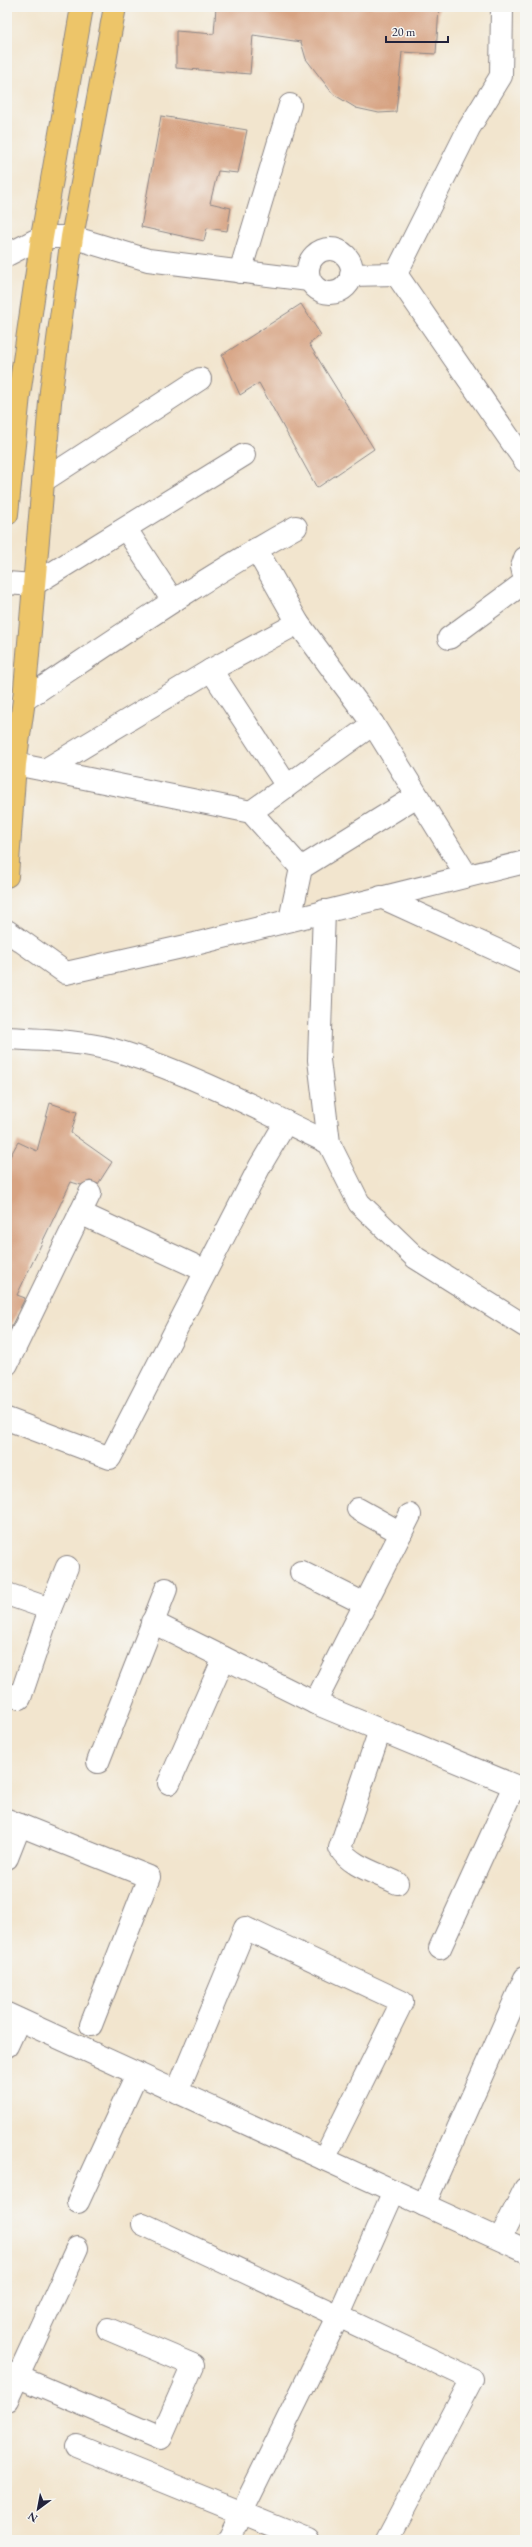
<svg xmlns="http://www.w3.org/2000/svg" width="532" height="2547" font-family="'EB Garamond',serif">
<rect width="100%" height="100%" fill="#f6f6f2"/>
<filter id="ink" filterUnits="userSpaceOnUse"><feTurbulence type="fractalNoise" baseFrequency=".025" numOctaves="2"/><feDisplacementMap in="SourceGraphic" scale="8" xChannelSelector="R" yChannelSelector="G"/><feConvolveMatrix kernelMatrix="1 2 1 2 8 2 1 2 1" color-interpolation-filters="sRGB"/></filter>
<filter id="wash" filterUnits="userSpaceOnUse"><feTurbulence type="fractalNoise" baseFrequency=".012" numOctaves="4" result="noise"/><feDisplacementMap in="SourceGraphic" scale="16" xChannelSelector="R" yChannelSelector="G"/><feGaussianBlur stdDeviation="0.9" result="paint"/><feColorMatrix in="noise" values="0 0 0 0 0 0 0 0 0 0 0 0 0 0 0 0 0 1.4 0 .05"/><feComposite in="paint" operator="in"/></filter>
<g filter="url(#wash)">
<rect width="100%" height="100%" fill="#f2e5ce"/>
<g id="blocks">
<!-- building -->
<g fill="#d7a382">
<polygon points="216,7 439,7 436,54 402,52 396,112 379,113 356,108 333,94 306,59 301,42 253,35 250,74 176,68 176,31 214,34"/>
<polygon points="161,116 247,130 238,173 218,171 210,203 231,208 227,231 207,228 204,241 141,227"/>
<polygon points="301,304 321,335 309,344 374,449 317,488 259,383 240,395 222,355"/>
<polygon points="50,1103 77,1112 71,1133 112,1162 98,1184 90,1181 81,1185 71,1182 17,1295 25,1298 7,1335 7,1162 18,1142 37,1151"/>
</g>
</g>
</g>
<g filter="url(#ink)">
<use href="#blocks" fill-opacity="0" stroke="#8a8484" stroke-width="1"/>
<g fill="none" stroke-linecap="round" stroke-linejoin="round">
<defs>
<g id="minor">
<circle cx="330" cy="271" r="22"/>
<polyline points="7,255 42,237 72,237 148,260 309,280"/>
<polyline points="240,272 290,105"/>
<polyline points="396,274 469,128 501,76 502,7"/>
<polyline points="396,274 525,461"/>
<polyline points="351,275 396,274"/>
<polyline points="43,481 200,379"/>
<polyline points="126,529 173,601"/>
<polyline points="256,549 298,623 373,724 467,876"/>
<polyline points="525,558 522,567 525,580"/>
<polyline points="7,583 33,585 244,455"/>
<polyline points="449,638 525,582"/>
<polyline points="211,670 287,786"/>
<path d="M24,700C113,641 202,579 296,527"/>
<polyline points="15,764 45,770 211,670 298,623"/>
<polyline points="45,770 251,812 301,868 290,920"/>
<polyline points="251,812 373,724"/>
<polyline points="301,868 417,796"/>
<polyline points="381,897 525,963"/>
<polyline points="324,911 319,1060 329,1143 359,1203 416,1258 525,1326"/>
<polyline points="7,931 66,973 195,944 525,862"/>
<path d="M7,1038C46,1040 86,1041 124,1053C195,1075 262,1111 329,1143"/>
<polyline points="80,1213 206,1271"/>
<polyline points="7,1364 90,1193"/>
<polyline points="7,1419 110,1458 260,1166 286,1122"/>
<polyline points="358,1509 401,1533"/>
<polyline points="301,1572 365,1604"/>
<polyline points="7,1594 50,1609"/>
<polyline points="152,1622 315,1703 525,1790"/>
<polyline points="7,1694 20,1698 50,1609 67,1567"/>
<polyline points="315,1703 410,1515"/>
<path d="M380,1730L340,1848C349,1866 380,1874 397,1883"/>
<polyline points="98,1762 166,1589"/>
<polyline points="169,1783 224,1658"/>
<polyline points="7,1820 149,1877 91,2025"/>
<polyline points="7,1858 20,1825"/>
<polyline points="440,1948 514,1786"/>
<polyline points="7,2014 525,2251"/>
<polyline points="7,2046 19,2020"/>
<polyline points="177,2092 245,1928 402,2002 324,2159"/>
<polyline points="78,2202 137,2074"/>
<polyline points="424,2205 525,1978"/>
<polyline points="143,2224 472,2379 387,2540"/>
<polyline points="500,2239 525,2189"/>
<polyline points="7,2372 161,2438 193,2365 108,2329"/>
<polyline points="7,2400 77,2248"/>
<polyline points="77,2446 308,2540"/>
<polyline points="228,2540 338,2317 394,2191"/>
</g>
<g id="highway">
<polyline points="7,514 19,395 42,237 82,7"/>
<polyline points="7,876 15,764 24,700 51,391 72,237 115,7"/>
</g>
</defs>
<!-- minor casing -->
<use href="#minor" stroke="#8a8484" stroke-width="24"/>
<!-- highway casing -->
<use href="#highway" stroke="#8a8484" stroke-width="24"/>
<!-- minor -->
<use href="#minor" stroke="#fff" stroke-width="22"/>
<!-- highway -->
<use href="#highway" stroke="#edc569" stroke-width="22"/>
</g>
</g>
<!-- margin -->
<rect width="532" height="2547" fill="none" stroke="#f6f6f2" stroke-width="24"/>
<!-- north arrow -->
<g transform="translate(38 2509) rotate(212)" stroke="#f6f6f2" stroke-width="3" paint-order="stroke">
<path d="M0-3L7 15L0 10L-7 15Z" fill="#22223b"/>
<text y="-6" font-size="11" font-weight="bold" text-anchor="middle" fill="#22223b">N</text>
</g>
<!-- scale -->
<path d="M386 36v6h62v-6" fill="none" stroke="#22223b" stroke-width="2"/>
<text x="392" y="36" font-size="12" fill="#22223b" stroke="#f6f6f2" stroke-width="3" paint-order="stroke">20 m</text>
</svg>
